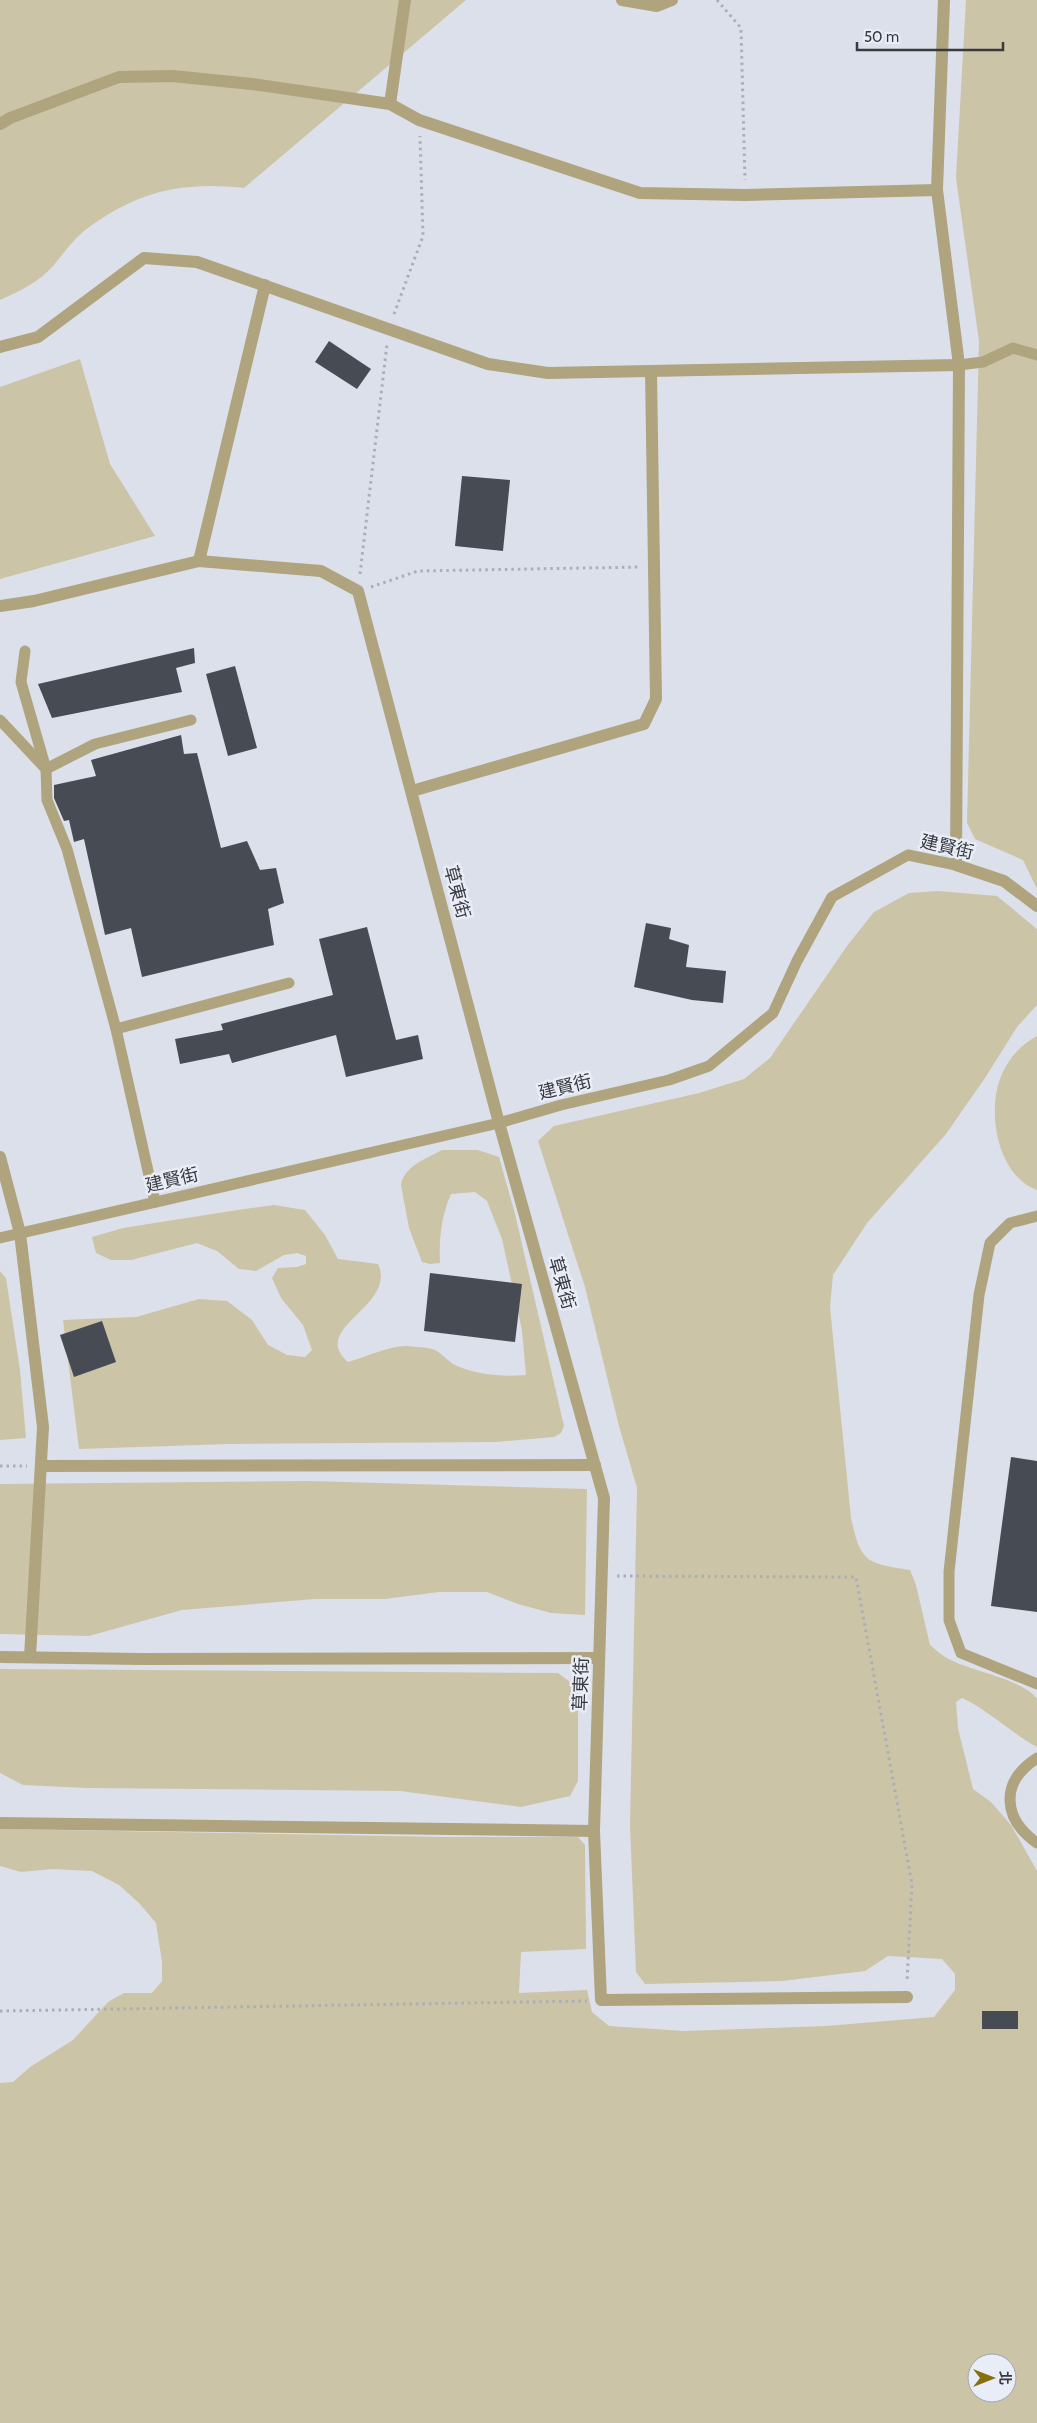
<svg xmlns="http://www.w3.org/2000/svg" width="1037" height="2423" font-family="Cabin,'Noto Sans TC',sans-serif">
<rect width="100%" height="100%" fill="#dce0eb"/>
<!-- green -->
<g fill="#ccc4a6" fill-rule="evenodd">
<path d="M0,0H466L244,188C181,181 135,192 84,231C72,241 63,254 54,265C39,282 20,291 0,300Z"/>
<polygon points="966,0 1037,0 1037,889 1023,860 975,839 967,823 979,341 956,178"/>
<polygon points="80,359 110,464 155,536 0,579 0,387"/>
<path d="M938,891L997,896L1037,929V1005L1017,1027L985,1078L946,1134L867,1223L833,1275L830,1307L851,1518C861,1563 866,1563 910,1570L916,1585L930,1645C937,1651 945,1658 953,1661C973,1671 1026,1681 1037,1699V1747C1011,1733 990,1711 962,1698L956,1702L958,1728L973,1789L991,1802L1011,1825L1037,1871V2423H0V2083L13,2082L30,2067L73,2040L108,2002L124,1993H152L162,1981V1962L156,1923L139,1903L119,1885L92,1871L52,1869L21,1872L0,1866V1829L443,1837H578L585,1845L586,1949L521,1952L519,1993L587,1990L592,2012L609,2026L684,2031L826,2026L934,2017L955,1990V1974L942,1959L888,1956L865,1971L782,1981L645,1984L636,1972L630,1825L637,1488L619,1426L585,1287L538,1141L554,1126L699,1093L744,1079L770,1058L847,946L874,912L909,893ZM977,2363H1007V2393H977Z"/>
<path d="M1037,1036V1190C998,1176 987,1114 1000,1079C1007,1060 1020,1045 1037,1036Z"/>
<path d="M442,1150H478L499,1157L515,1214L564,1426L561,1433L554,1437L496,1442L229,1444L79,1449L63,1320L136,1317L199,1299L227,1301L252,1320L268,1345L287,1355L305,1357L312,1350L303,1325L281,1298L272,1278L278,1268L297,1267L306,1264V1256L297,1253L284,1255L256,1271L239,1269L217,1251L197,1243L131,1260H111L96,1253L92,1237L123,1228L244,1209L274,1205L305,1210L325,1235L338,1259L378,1264C398,1306 308,1328 348,1362C366,1357 391,1345 408,1346C415,1347 428,1347 435,1350C441,1353 447,1360 453,1364C475,1375 502,1377 526,1375L522,1330L502,1239L487,1201L475,1192L451,1194C441,1217 439,1238 440,1263L430,1264L422,1262L409,1228L401,1185C404,1166 426,1159 442,1150Z"/>
<polygon points="0,1271 6,1278 20,1370 26,1438 0,1440"/>
<polygon points="309,1481 587,1489 585,1615 551,1613 518,1604 487,1592 439,1592 385,1599 315,1599 182,1610 89,1636 0,1634 0,1484"/>
<polygon points="0,1669 558,1673 578,1688 578,1781 570,1796 521,1807 400,1791 87,1788 23,1785 0,1773"/>
</g>
<!-- building -->
<g fill="#474b53">
<polygon points="329,341 371,369 357,389 315,362"/>
<polygon points="462,476 510,480 503,551 455,546"/>
<polygon points="194,648 195,663 176,668 182,692 52,718 38,684"/>
<polygon points="235,666 257,748 228,756 206,674"/>
<polygon points="181,735 184,754 197,753 221,848 247,841 260,870 276,868 284,903 268,909 274,945 142,977 131,928 105,935 84,839 74,842 69,820 64,821 54,798 54,785 96,776 91,760"/>
<polygon points="646,923 671,928 669,939 689,945 686,967 726,971 723,1003 692,1000 634,987"/>
<polygon points="367,927 396,1040 418,1035 423,1059 346,1077 336,1035 232,1063 229,1054 180,1064 175,1039 223,1030 221,1024 333,995 319,939"/>
<polygon points="430,1273 522,1284 515,1342 424,1331"/>
<polygon points="102,1321 116,1362 74,1377 60,1335"/>
<polygon points="1011,1457 1037,1461 1037,1612 991,1606"/>
<rect x="982" y="2011" width="36" height="18"/>
</g>
<g fill="none" stroke-linecap="round" stroke-linejoin="round">
<!-- path -->
<g stroke="#abaeb7" stroke-width="3" stroke-dasharray="2.5 4" stroke-linecap="butt">
<polyline points="717,0 741,28 745,180"/>
<polyline points="394,314 423,236 420,136"/>
<polyline points="360,574 387,344"/>
<polyline points="371,587 418,571 640,567"/>
<polyline points="0,1466 27,1466"/>
<polyline points="617,1576 856,1577 912,1884 907,1982"/>
<polyline points="0,2011 587,2001"/>
</g>
<!-- lane -->
<g stroke="#afa47e" stroke-width="11">
<polyline points="959,365 983,362 1013,348 1037,355"/>
<polyline points="25,651 21,682 46,769 47,800 67,849 116,1029 155,1202"/>
<polyline points="0,720 46,769 95,744 191,720"/>
<polyline points="116,1029 289,983"/>
<polyline points="1037,1216 1010,1223 990,1243 979,1295 949,1572 949,1620 961,1653 1037,1684"/>
<polyline points="0,1238 499,1123 561,1105 669,1080 709,1066 773,1013 797,961 832,897 908,855 956,865"/>
<path d="M1037,1758C1000,1782 1002,1818 1037,1843"/>
</g>
<!-- street -->
<g stroke="#afa47e" stroke-width="12">
<polyline points="622,0 657,6 672,0"/>
<polyline points="944,0 937,190 959,365 956,865 1004,881 1037,906"/>
<polyline points="390,104 405,0"/>
<polyline points="0,124 10,118 119,77 172,76 252,84 390,104 419,120 640,193 746,195 937,190"/>
<polyline points="0,347 38,337 144,258 197,262 488,364 548,373 959,365"/>
<polyline points="199,561 265,285"/>
<polyline points="0,606 34,601 199,561 321,571 358,591 499,1123 604,1498 594,1831 601,2000 907,1997"/>
<polyline points="412,791 644,724 656,699 651,371"/>
<polyline points="0,1157 20,1233 43,1427 30,1657"/>
<polyline points="41,1466 595,1465"/>
<polyline points="0,1657 142,1659 599,1658"/>
<polyline points="0,1823 594,1831"/>
</g>
</g>
<g text-anchor="middle" stroke-width="5" stroke-linejoin="round" paint-order="stroke">
<!-- street labels -->
<g font-size="18" fill="#383a3e" stroke="#e9edf8">
<text transform="translate(947 847) rotate(13)" y="6">建賢街</text>
<text transform="translate(457 892) rotate(75)" y="6">草東街</text>
<text transform="translate(565 1087) rotate(-14)" y="6">建賢街</text>
<text transform="translate(172 1180) rotate(-13)" y="6">建賢街</text>
<text transform="translate(562 1283) rotate(74)" y="6">草東街</text>
<text transform="translate(581 1684) rotate(-88)" y="6">草東街</text>
</g>
</g>
<!-- north arrow -->
<g transform="translate(992 2378) rotate(90)"><circle r="24" fill="#e9edf8" stroke="#a2a5ae"/>
<path d="M0-4L9 19L0 12L-9 19Z" fill="#866f0f"/>
<text y="-8" font-size="14" font-weight="bold" text-anchor="middle" fill="#383a3e">北</text>
</g>
<!-- scale -->
<path d="M857 42v8h146v-8" fill="none" stroke="#383a3e" stroke-width="2.5"/>
<text x="864" y="42" font-size="15" fill="#383a3e" stroke="#e9edf8" stroke-width="4" paint-order="stroke">50 m</text>
</svg>
